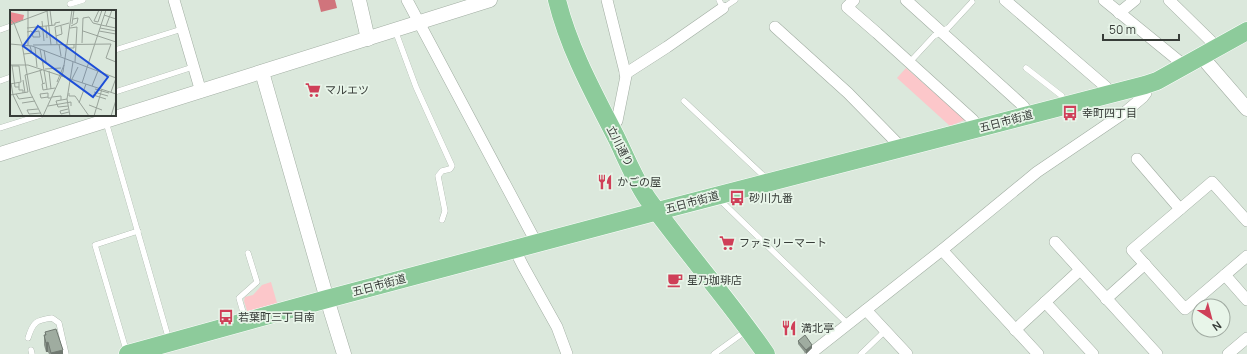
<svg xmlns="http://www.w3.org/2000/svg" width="1247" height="354" font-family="Manrope,'Noto Sans JP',sans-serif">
<rect width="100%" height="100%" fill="#dbe8dc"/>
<!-- green -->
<g fill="#fcc7ca">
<polygon points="906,68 965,120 950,126 897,78"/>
<polygon points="271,282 277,303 249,311 247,311 244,301 245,297 253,295 262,285"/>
</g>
<!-- water -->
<polygon fill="#d0747c" points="318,0 335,0 337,8 321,12"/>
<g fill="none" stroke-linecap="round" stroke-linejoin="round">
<defs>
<g id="service">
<polyline points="719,0 723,8 735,0"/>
<polyline points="70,4 83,0"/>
<polyline points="0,30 11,26"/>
<polyline points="395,30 416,87 452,166 450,169 442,171 438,176 445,211 442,220"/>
<polyline points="115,50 182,29"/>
<polyline points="909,63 934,36 948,28 972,2"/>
<polyline points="1026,68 1062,96 1064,103"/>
<polyline points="0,81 11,77"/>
<polyline points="115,92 193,67"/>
<polyline points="684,101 767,179"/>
<polyline points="106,122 169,340"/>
<polyline points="0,128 41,115"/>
<polyline points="719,199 848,324"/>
<polyline points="245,319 239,298 257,282 248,253"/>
<path d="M28,338C33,322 36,320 52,318L59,323L66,354"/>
<polyline points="31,350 32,354"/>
<polyline points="127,353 95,245 138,231"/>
<polyline points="714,354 747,330"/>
<polyline points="861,354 885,331"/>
</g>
<g id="minor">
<polyline points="174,0 201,92"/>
<polyline points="407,0 537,244"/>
<polyline points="607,0 626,76 617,121 610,125"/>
<polyline points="854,0 847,7 877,33 973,120 976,129"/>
<polyline points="906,0 1020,103 1024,107 1026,115"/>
<polyline points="1005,0 1106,87 1107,95"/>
<polyline points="1104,0 1185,66"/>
<polyline points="1169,0 1218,48"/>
<polyline points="1119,13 1135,0"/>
<polyline points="775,27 848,93 902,148"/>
<polyline points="625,74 667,47 723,8"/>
<polyline points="1137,159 1180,209"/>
<polyline points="1247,221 1212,182 1132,250 1185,309 1247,256"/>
<polyline points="1055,242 1157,354"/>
<polyline points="515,250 523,266 557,327 567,354"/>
<polyline points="942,250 1038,354"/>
<polyline points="1225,275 1247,300"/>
<polyline points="1106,299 1145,264"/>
<polyline points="1045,302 1093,354"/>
<polyline points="866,310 907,354"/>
<polyline points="1015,330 1080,270"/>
<polyline points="810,354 942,250 1037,172 1124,113 1143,97 1146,93 1145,85"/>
<polyline points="1228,354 1247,338"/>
</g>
<g id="tertiary">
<polyline points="359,0 368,39"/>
<polyline points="1202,57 1247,109"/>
<polyline points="262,72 327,299 344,354"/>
<polyline points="0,154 490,0"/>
</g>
<g id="primary">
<path d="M557,0C569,49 594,94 617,139C626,158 635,180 647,198C685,251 729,300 766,354"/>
<polyline points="128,354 327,299 658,211 1145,85 1157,81 1247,31"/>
</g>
</defs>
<!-- service casing -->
<use href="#service" stroke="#a1ada2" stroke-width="6"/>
<!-- minor casing -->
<use href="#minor" stroke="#a1ada2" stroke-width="12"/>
<!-- tertiary casing -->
<use href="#tertiary" stroke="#a1ada2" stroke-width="15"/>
<!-- primary casing -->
<use href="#primary" stroke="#fff" stroke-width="19"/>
<!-- service -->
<use href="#service" stroke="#fff" stroke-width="5.5"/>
<!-- minor -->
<use href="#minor" stroke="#fff" stroke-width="11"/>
<!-- tertiary -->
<use href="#tertiary" stroke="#fff" stroke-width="14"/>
<!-- primary -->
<use href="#primary" stroke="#8dcb9b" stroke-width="18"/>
</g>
<!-- wall -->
<g fill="#89948a">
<polygon points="45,332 63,354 49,354 48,352 46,352 44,345 44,335 45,335"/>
<polygon points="798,341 812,348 806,354 798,344"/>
</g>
<!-- shaded-wall -->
<g fill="#6f7870">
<polygon points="48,342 48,352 46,352 46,343"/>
<polygon points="812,345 812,348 806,354 806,350"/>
<polygon points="63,350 63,354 51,354 51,353"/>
</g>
<!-- building -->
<g fill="#9faca0" stroke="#6f7870">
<polygon points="56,329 63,350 51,353 48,342 46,343 44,335 46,335 45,332"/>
<polygon points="805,335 812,345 806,350 798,341"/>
</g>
<!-- icons -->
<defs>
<symbol id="supermarket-bare" viewBox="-9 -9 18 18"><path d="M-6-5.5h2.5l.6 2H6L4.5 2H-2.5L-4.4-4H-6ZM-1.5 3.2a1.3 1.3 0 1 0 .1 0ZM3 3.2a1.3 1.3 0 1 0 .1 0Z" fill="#cf3f58" stroke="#e8f5e9" stroke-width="2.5" paint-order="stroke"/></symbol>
<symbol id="bus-bare" viewBox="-9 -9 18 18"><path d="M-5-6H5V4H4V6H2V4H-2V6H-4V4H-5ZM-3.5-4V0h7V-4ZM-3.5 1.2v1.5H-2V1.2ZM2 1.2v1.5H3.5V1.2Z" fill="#cf3f58" stroke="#e8f5e9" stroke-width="2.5" paint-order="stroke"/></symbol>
<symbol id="restaurant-bare" viewBox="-9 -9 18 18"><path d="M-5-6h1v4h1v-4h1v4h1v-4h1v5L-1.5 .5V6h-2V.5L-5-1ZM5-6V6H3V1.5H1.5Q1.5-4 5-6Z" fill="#cf3f58" stroke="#e8f5e9" stroke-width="2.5" paint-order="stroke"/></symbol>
<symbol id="cafe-bare" viewBox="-9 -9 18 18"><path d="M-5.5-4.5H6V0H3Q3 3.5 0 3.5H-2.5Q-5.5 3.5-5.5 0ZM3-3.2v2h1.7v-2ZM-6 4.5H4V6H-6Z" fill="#cf3f58" stroke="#e8f5e9" stroke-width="2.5" paint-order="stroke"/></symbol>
</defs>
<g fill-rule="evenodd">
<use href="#supermarket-bare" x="302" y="79" width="22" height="22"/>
<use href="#bus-bare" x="1059" y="102" width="22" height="22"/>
<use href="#restaurant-bare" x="594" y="171" width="22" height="22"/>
<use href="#bus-bare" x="726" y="187" width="22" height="22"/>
<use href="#supermarket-bare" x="716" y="232" width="22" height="22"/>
<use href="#cafe-bare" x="664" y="269" width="22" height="22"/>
<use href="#bus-bare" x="215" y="306" width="22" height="22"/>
<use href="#restaurant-bare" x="778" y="317" width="22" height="22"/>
</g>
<g text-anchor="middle" stroke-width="3.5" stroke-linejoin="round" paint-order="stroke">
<!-- poi labels -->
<g font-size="11" fill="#373c38" stroke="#e8f5e9" text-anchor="start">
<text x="325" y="94">マルエツ</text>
<text x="1082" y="117">幸町四丁目</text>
<text x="617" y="186">かごの屋</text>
<text x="749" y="202">砂川九番</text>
<text x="739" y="247">ファミリーマート</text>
<text x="687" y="284">星乃珈琲店</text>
<text x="238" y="321">若葉町三丁目南</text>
<text x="801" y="332">満北亭</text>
</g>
<!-- street labels -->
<g font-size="11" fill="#373c38" stroke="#e8f5e9">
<text transform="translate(1006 121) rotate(-15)" y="4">五日市街道</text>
<text transform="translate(620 146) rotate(63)" y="4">立川通り</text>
<text transform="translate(692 202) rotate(-15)" y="4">五日市街道</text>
<text transform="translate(379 285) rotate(-15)" y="4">五日市街道</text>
</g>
</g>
<!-- overview -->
<g transform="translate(10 10)">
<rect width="106" height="106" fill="#dbe8dc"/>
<path d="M0,2L14,5L13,10L1,14Z" fill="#e88991"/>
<path fill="none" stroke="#99a39a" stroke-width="1" d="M18,0V35M40,0L42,16M96,0L91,15L106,18M37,1L41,35M94,5L106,9M0,9L4,13L12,34L20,82L32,106M32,11L34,31M84,11L88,12L92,0M84,11L89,0M62,14L64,0M0,15L40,0M36,16L37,28M61,16L67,13L68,8L63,9M96,16L102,0M17,18L45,15V13L50,12M60,18L67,17L65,52M90,18L106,21M73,21L106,32M89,21L106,24M17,22L21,21L22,22H24L29,21L30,27H23L22,22M46,26L52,24L51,16M0,34L22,36L106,68M47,34L45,17L59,13M49,34L51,46M23,35L101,34L96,48L106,52M25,37L27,57M55,38H64V34M30,39L34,60M14,44L22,43L20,36M33,53L36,52L34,40M0,55H18L106,84M2,55L5,77H9M35,59L51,58M30,60L33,74M34,60L37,79M39,61L41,79M62,69L68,57M13,70L15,83M47,72L54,55M1,73L3,85L13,106M9,73V80H13V83M35,73L32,74L33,80L45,78M72,73L91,15L83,13L79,7L73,8L72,33M0,74L11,72L9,56H2M82,76L88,61M85,79L99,83M18,82L15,65L32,60M84,82L98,86M101,82L106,68M59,83V86H65L79,106M6,84L9,89L23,87M0,85L18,82M83,85L96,89M38,87L31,88L30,84L38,83V88H41M42,87L51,86V90M57,89L46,91L48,97L58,96M12,93L25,91M69,93L76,74M79,95L92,100M38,96L61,92V96M28,99L17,100L19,104L31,103M58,99L50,101L51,104L59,102M33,106L53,62L62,0M60,106L57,89L63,52M84,106L92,79M101,106L106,90"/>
<path fill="#1d4ed8" fill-opacity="0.15" stroke="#1d4ed8" stroke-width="2" d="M28,16L98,67L83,87L13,36Z"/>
<rect width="106" height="106" fill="none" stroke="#373c38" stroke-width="2"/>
</g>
<!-- north arrow -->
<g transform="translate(1211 318) rotate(144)"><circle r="19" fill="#e8f5e9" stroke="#a1aba2"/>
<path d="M0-3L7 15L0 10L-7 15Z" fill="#cf3f58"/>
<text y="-6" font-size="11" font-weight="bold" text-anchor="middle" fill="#373c38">N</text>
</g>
<!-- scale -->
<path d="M1103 34v6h76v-6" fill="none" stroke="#373c38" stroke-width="2"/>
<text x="1109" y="34" font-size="12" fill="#373c38" stroke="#e8f5e9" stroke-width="3" paint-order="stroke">50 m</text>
</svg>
